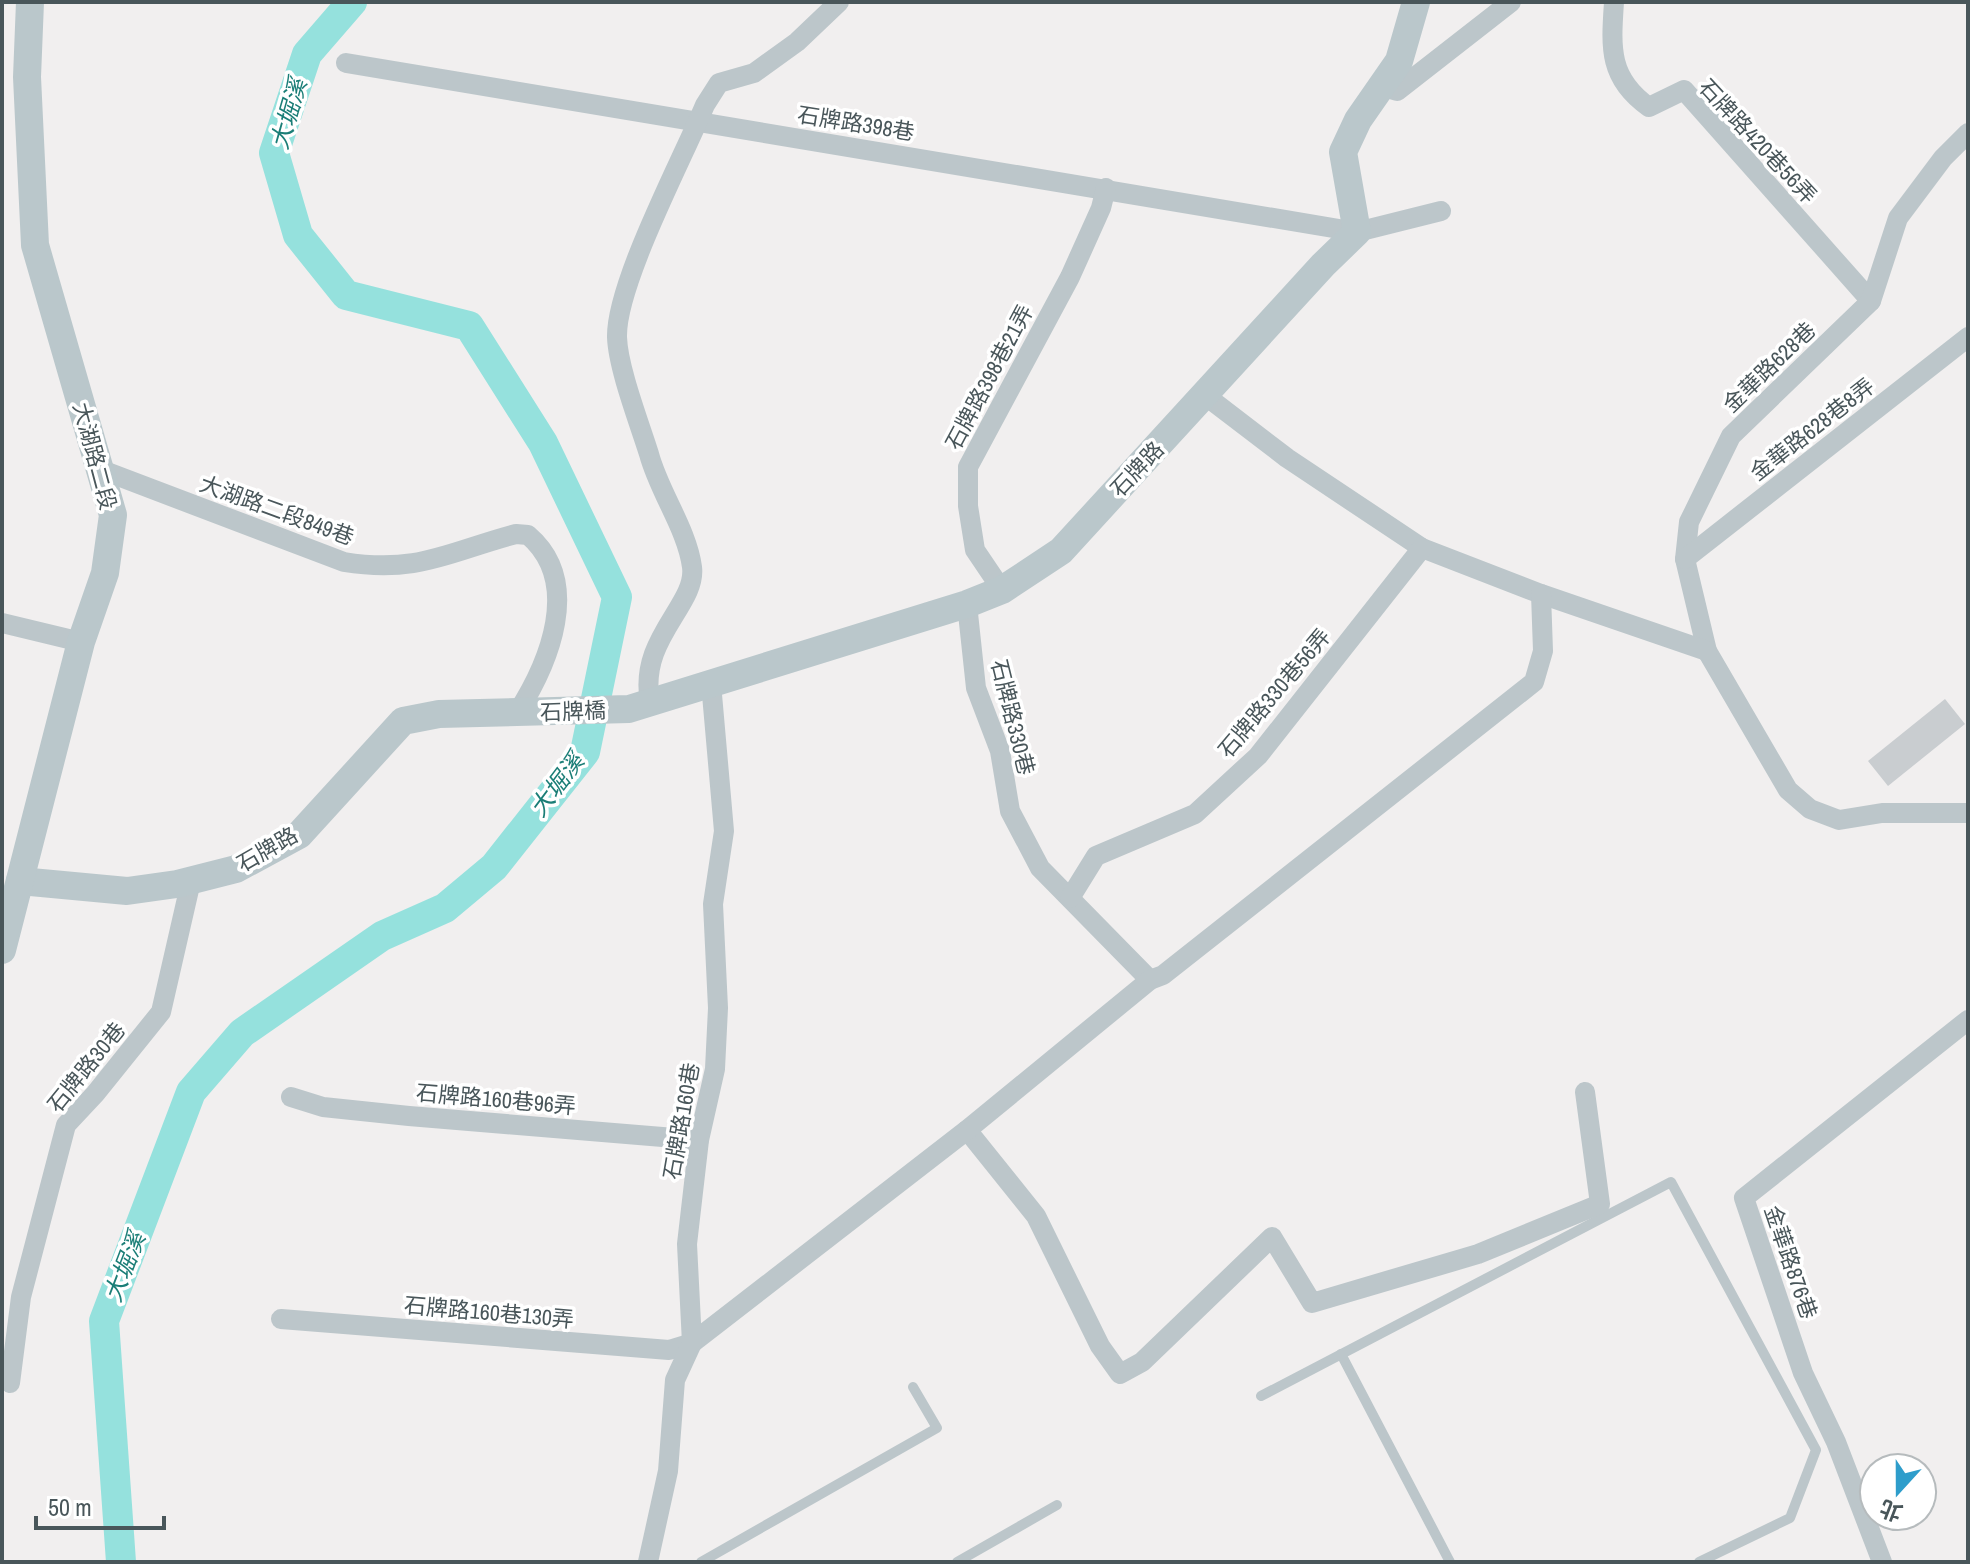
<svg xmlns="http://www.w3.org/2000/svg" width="1970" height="1564" font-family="'Archivo Narrow','Noto Sans TC',sans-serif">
<rect width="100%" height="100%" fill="#f1efef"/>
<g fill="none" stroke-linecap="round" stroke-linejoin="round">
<!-- river -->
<polyline stroke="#95e1dd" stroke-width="30" points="121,1562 104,1321 191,1092 242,1033 382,936 445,908 494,867 585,752 617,597 543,443 469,326 346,295 298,235 274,153 307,54 352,2"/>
</g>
<!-- building -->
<polygon fill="#c9cdd0" points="1945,699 1965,724 1888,786 1868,761"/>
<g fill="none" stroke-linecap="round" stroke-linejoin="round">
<!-- lane -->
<g stroke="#bcc6ca" stroke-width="10">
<polyline points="1341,1354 1450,1562"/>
<polyline points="1261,1396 1671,1182 1816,1450 1790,1518 1699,1562"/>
<polyline points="701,1562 937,1428 913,1387"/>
<polyline points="957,1562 1057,1505"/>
</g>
<!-- street -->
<g stroke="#bcc6ca" stroke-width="20">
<path d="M1614,2C1611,47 1608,78 1649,107L1684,90L1871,301"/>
<polyline points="346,63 1357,232 1441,211"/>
<polyline points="1383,87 1397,91 1511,2"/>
<polyline points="1968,133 1943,158 1898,218 1871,301 1731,436 1689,522 1685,559 1707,651 1788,790 1810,809 1839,820 1882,813 1968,813"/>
<polyline points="1206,396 1287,458 1422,548 1541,594 1707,651"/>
<path d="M102,470L344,562C418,574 448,552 516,534L528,535C583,582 549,663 517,713"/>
<polyline points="1685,559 1968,337"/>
<polyline points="1002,590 975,550 968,506 968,467 1070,277 1101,208 1106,188"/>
<polyline points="967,604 976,688 1000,751 1010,811 1040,868 1150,980"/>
<polyline points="2,623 81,642"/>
<path d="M650,702C638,638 697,605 692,567C687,529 659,492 649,454C639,422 618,368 617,337C616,284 682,160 705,105L719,83L754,73L797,42L839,2"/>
<polyline points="1070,898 1096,856 1195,814 1258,756 1422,548"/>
<polyline points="291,1097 323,1107 409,1116 699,1140"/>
<polyline points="967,1130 1036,1216 1100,1346 1120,1374 1142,1362 1272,1237 1312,1303 1478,1254 1600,1204 1585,1092"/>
<polyline points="281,1319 669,1350 692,1343 967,1130 1150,980 1163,975 1534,682 1543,651 1541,594"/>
<polyline points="10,1383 21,1297 66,1125 95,1094 161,1012 191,881"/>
<polyline points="648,1562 668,1471 675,1380 692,1343 687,1244 699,1140 715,1069 718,1008 713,904 724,831 711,683"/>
<polyline points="1882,1562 1836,1442 1803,1373 1744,1198 1968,1020"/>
</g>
<!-- secondary -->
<g stroke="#bac7cb" stroke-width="28">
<polyline points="20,881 127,891 177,884 236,869 299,835 403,721 439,714 629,709 967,604 1002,590 1061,551 1323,265 1357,232 1343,152 1358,120 1399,61 1416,2"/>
<polyline points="2,950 81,642 105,573 113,515 35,245 27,77 30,2"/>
</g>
</g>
<g text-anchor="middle" stroke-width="7" stroke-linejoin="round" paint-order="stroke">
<!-- street labels -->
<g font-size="22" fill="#49565a" stroke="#fff">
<text transform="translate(856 123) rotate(9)" y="8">石牌路398巷</text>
<text transform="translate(1758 141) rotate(47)" y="8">石牌路420巷56弄</text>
<text transform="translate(1769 367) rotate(-44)" y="8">金華路628巷</text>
<text transform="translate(989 377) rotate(-62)" y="8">石牌路398巷21弄</text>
<text transform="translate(1812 429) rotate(-38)" y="8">金華路628巷8弄</text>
<text transform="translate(95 456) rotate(75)" y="8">大湖路二段</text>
<text transform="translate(1137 469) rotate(-47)" y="8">石牌路</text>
<text transform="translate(277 510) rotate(20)" y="8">大湖路二段849巷</text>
<text transform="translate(1274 693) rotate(-50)" y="8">石牌路330巷56弄</text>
<text transform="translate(573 711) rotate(-2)" y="8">石牌橋</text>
<text transform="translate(1013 717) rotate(76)" y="8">石牌路330巷</text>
<text transform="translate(267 849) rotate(-30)" y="8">石牌路</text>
<text transform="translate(86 1067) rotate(-51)" y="8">石牌路30巷</text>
<text transform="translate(496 1099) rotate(5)" y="8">石牌路160巷96弄</text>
<text transform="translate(681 1121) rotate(-80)" y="8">石牌路160巷</text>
<text transform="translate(1791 1262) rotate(71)" y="8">金華路876巷</text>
<text transform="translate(489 1312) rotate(5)" y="8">石牌路160巷130弄</text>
</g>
<!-- water labels -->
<g font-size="24" font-style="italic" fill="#1b7e77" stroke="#fff">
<text transform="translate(289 114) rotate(-74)" y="8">大堀溪</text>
<text transform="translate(557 785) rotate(-53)" y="8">大堀溪</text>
<text transform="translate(125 1267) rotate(-69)" y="8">大堀溪</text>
</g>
</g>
<!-- border -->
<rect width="1970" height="1564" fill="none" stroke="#49565a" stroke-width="8"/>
<!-- north arrow -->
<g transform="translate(1898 1492) rotate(201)"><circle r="38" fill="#ffffff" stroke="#b6bbbd" stroke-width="2"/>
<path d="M0-6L14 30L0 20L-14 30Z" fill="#2e9dcb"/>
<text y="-12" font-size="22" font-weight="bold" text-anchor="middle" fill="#49565a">北</text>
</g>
<!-- scale -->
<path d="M36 1516v12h128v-12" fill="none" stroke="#49565a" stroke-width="4"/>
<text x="48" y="1516" font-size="24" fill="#49565a" stroke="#ffffff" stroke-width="6" paint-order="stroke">50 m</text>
</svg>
